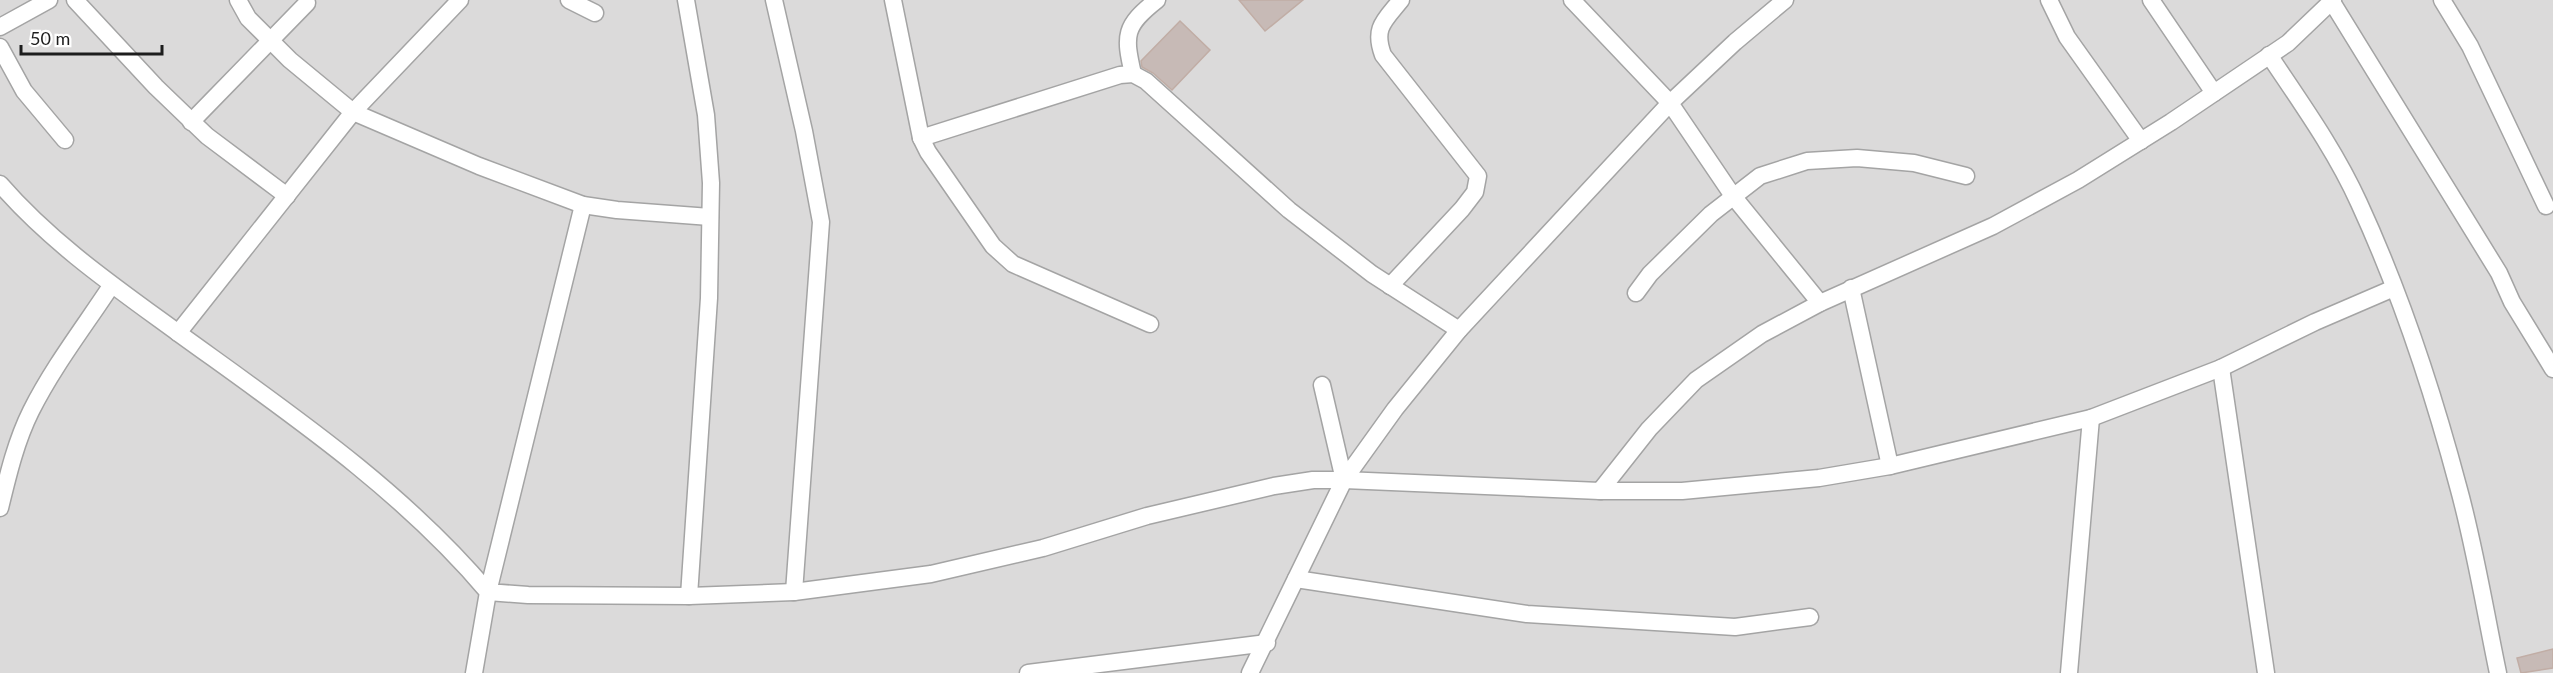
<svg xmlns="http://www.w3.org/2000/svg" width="2553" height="673" font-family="Lato,sans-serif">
<rect width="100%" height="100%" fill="#efe9e3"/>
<!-- residential -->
<rect fill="#dbdada" x="0" y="0" width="2553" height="673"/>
<!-- building -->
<g fill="#c7bab6" stroke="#c1ada5" stroke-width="1.5">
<polygon points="1239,0 1303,0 1265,31"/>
<polygon points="1180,21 1210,50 1172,90 1153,73 1142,67 1141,61"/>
<polygon points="2553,649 2553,668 2521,673 2517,658"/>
</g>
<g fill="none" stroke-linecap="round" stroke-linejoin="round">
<defs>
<g id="minor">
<polyline points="75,0 156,87 207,136 287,196"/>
<polyline points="238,0 248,18 290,60 353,112 479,166 583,205 617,210 710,217"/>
<polyline points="569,0 595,13"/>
<polyline points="774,0 804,131 821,222 794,592"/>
<polyline points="893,0 921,138 928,152 993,246 1013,264 1150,324"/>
<polyline points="1572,0 1670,103 1459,330 1395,409 1344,480 1600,491 1649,429 1696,380 1762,334 1820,303 1993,226 2078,180 2171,122 2288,43 2333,0"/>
<polyline points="1785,0 1735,42 1670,103 1733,196 1820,303"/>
<polyline points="2049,0 2067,37 2141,141"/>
<polyline points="2151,0 2214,93"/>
<polyline points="2442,0 2470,46 2546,206"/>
<polyline points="2332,2 2499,273 2512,302 2553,369"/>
<polyline points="0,27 49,0"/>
<polyline points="0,47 24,91 65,140"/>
<path d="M2269,55C2301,103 2335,150 2359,203C2400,292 2433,392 2458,486C2475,547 2485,611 2498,673"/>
<path d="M1133,74C1124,35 1124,26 1157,0"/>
<polyline points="191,122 307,3"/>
<polyline points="921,138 1120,75 1133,74 1146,81 1289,210 1372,274 1459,330"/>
<path d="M0,184C52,244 118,289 181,335C289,413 401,489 488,592L474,673"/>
<polyline points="583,205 488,592 528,595 689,596 709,298 711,183 706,115 686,0"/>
<path d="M1390,286L1462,209L1475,192L1478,176L1383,55C1373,28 1384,21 1401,0"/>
<polyline points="1851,288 1890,466"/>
<polyline points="1636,293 1650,274 1711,214 1760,176 1807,161 1857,158 1914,163 1966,176"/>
<polyline points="178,333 353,112 460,0"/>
<polyline points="2221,368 2266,673"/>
<polyline points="1600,491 1682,491 1819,478 1890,466 2091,418 2221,368 2315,322 2394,288"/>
<path d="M0,508C8,475 16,441 31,411C53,367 84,327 111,286"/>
<polyline points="1296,579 1527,614 1735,627 1810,617"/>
<polyline points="689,596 794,592 931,574 1043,548 1147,516 1274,486 1313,480 1344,480"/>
<polyline points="1028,673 1267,643"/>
<polyline points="1250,673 1344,480 1322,385"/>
<polyline points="2069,673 2091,418"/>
</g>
</defs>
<!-- minor casing -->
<use href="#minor" stroke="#a4a4a4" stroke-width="19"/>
<!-- minor -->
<use href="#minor" stroke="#fff" stroke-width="16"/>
</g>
<!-- scale -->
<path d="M21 45v9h141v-9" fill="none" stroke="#1d1d1d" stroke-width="3"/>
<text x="30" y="45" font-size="18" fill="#1d1d1d" stroke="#ffffff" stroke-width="4.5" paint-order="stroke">50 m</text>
</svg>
